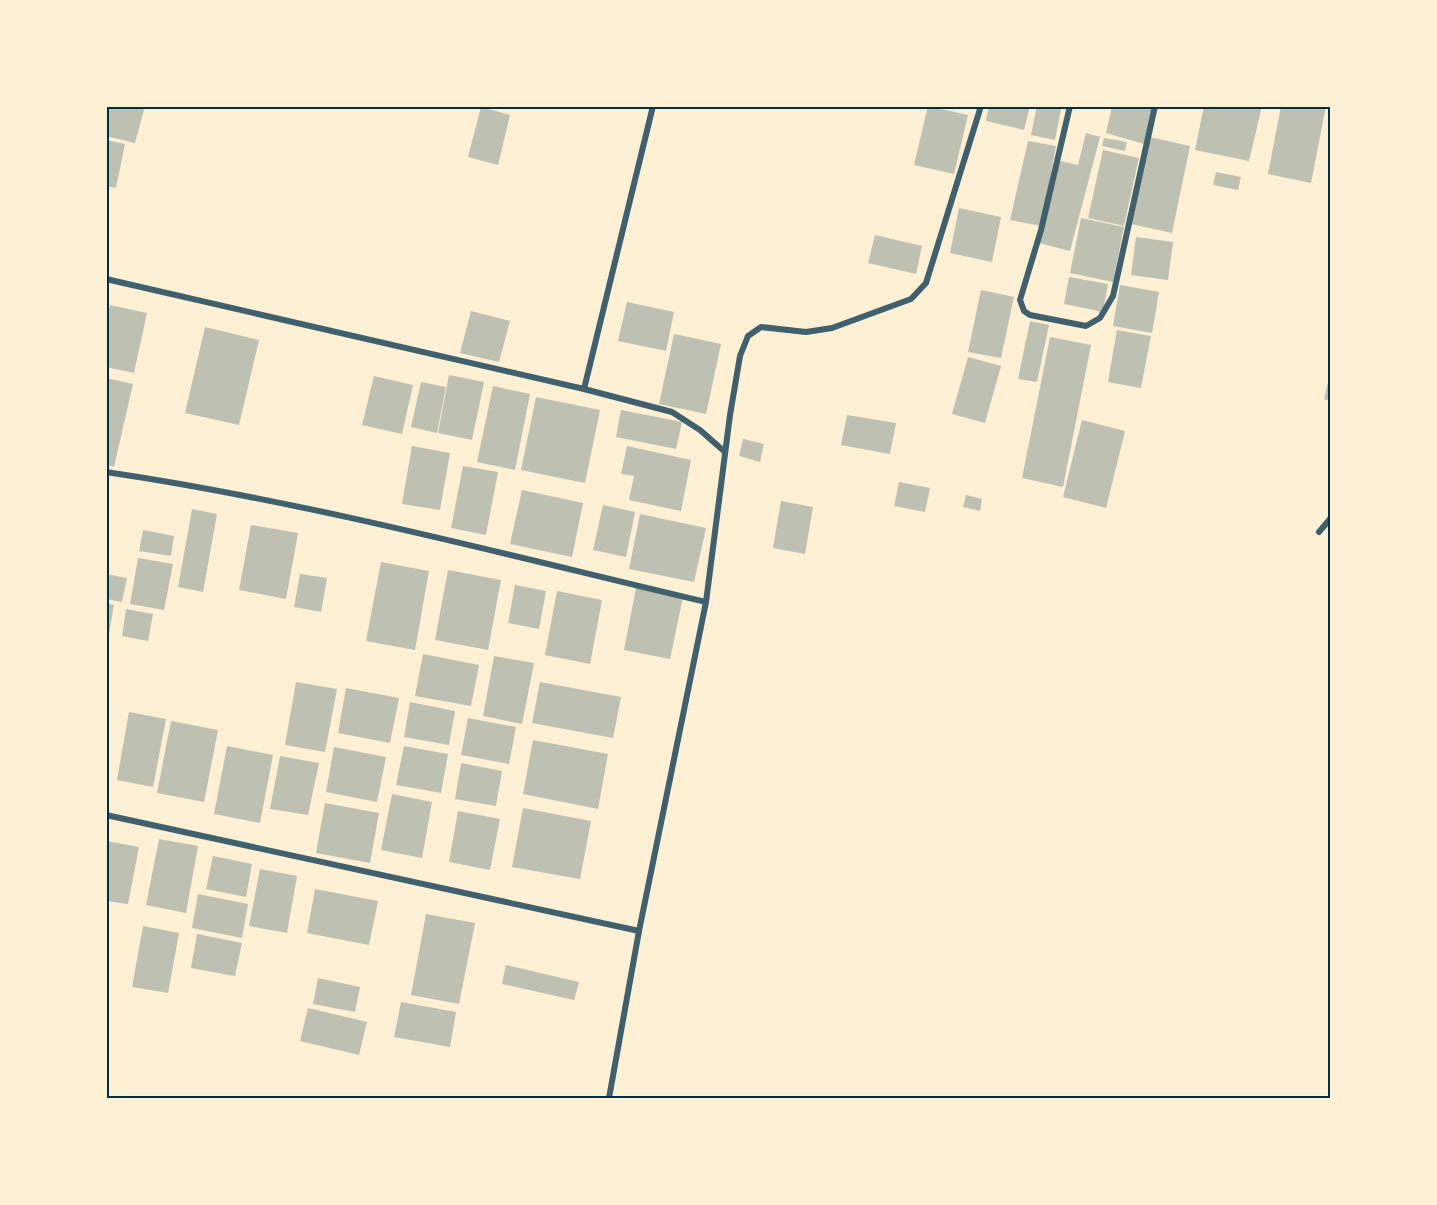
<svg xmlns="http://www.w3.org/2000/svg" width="1437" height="1205" font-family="Karla,sans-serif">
<rect width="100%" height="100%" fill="#fdf0d5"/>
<!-- building -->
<g fill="#bec0b2">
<polygon points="106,106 145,106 135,143 106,136"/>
<polygon points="928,106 968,115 954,174 914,165"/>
<polygon points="989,106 1030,106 1024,130 986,121"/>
<polygon points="1037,106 1061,109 1055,140 1031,135"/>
<polygon points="1112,106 1152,106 1144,144 1106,133"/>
<polygon points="1204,106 1262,106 1249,161 1195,150"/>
<polygon points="1281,106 1326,106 1311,183 1268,174"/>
<polygon points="481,107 510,115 498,165 468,157"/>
<polygon points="1086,133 1100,137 1070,251 1039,243 1060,161 1078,165"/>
<polygon points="1150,137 1190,146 1172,233 1131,224"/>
<polygon points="1104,138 1127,142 1125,151 1102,146"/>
<polygon points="106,140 125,144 116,188 106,186"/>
<polygon points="1028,141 1056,146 1041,226 1010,220"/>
<polygon points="1103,150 1139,158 1124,226 1088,218"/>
<polygon points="1216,172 1241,177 1238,190 1213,185"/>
<polygon points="959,208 1001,217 992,262 950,253"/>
<polygon points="1081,218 1124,227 1113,282 1070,273"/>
<polygon points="875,235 922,246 916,274 868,263"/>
<polygon points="1136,237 1173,242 1168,280 1131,275"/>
<polygon points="1069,277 1108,284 1103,312 1064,304"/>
<polygon points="1120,285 1159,292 1152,333 1113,326"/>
<polygon points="981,290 1014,297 1001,358 968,352"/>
<polygon points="627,302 674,312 666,351 618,341"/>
<polygon points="110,305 147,313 134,373 106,367 106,320"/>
<polygon points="471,311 510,321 499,362 460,353"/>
<polygon points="1030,321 1049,325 1037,382 1018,379"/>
<polygon points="205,327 259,340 239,425 185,413"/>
<polygon points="1117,330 1151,336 1141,388 1108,382"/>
<polygon points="674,334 721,344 706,414 659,404"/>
<polygon points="1050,337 1091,345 1063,487 1022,478"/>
<polygon points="968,357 1001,366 985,423 952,414"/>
<polygon points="1330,373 1330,401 1324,399"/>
<polygon points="449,375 484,382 472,440 438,433"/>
<polygon points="374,376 413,385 402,434 362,425"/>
<polygon points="106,378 133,384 114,467 106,465"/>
<polygon points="421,382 446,387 437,433 411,427"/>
<polygon points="493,386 530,394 515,470 477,462"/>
<polygon points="536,397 600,410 585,483 521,470"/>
<polygon points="621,410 682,422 676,449 616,437"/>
<polygon points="847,415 896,423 890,454 841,445"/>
<polygon points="1082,420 1125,431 1106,508 1063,497"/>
<polygon points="743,439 764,444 760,462 739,456"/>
<polygon points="412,446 450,453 440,510 402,504"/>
<polygon points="627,446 691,460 681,511 629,500 634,476 621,474"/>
<polygon points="463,466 498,472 486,535 451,528"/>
<polygon points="899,482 930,488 925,512 894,506"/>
<polygon points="522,490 583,503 572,557 510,544"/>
<polygon points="966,495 982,499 980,511 963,507"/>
<polygon points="781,501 813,507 805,554 773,548"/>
<polygon points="603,505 635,512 626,557 593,550"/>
<polygon points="192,509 217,514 203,592 178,587"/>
<polygon points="640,514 706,528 694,582 629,569"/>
<polygon points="251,525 298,533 286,599 239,590"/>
<polygon points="143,530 174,536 171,556 139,551"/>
<polygon points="138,558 173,564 164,610 130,604"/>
<polygon points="381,562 429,571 415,650 366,641"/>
<polygon points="448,570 501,580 488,650 435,640"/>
<polygon points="106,574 127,578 122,602 106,599"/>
<polygon points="300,574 327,578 321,612 294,607"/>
<polygon points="515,585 546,591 539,629 508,623"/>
<polygon points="636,588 683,597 670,659 624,650"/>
<polygon points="557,591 602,600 590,664 545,655"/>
<polygon points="106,603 114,605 109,633 106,632"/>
<polygon points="126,609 153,614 148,641 122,636"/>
<polygon points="423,654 479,665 471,706 415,696"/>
<polygon points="494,656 534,663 522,724 483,716"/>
<polygon points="296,682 337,689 325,752 285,745"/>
<polygon points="540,682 621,697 613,738 532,723"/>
<polygon points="346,688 399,698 390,743 338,733"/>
<polygon points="410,702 455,711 449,745 404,737"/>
<polygon points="129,712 166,719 153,787 117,780"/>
<polygon points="468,718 516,727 509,764 461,755"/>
<polygon points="171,721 218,730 204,802 157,793"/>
<polygon points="533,740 608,754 598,809 523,794"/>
<polygon points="227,746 273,755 260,823 214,814"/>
<polygon points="404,746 448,754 441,793 396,785"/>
<polygon points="334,747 386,757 377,802 326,792"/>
<polygon points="280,756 319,763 308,815 270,809"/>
<polygon points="461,763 502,771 496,806 455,799"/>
<polygon points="392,794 432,802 422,858 381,850"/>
<polygon points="325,803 379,813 370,863 316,853"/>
<polygon points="523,808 591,821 580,879 512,867"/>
<polygon points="458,811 500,819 490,870 449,862"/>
<polygon points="159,839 198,846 186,913 146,905"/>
<polygon points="106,841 139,847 128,904 106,901"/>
<polygon points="213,856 252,864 246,897 206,889"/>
<polygon points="260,869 297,876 287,933 249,926"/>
<polygon points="315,889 378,901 369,945 307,933"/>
<polygon points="198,894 248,904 242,938 192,928"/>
<polygon points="426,914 475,923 459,1004 411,995"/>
<polygon points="143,926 179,933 168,993 132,987"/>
<polygon points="197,934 242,943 235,976 191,968"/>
<polygon points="506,965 579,982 574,1000 502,984"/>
<polygon points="318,978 360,987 355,1012 313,1004"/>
<polygon points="401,1002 456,1012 450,1047 394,1037"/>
<polygon points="308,1008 367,1022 359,1055 300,1041"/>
</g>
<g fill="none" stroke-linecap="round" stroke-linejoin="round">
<!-- minor -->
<g stroke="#3f606c" stroke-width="6">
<polyline points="1070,106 1041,230 1020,300 1024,311 1030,315 1086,326 1100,318 1113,296 1155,106"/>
<polyline points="106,279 584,389 672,412 700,430 725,452"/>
<polyline points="584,389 653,106"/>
<path d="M106,472C309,502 507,555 706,602"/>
<polyline points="1319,532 1330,519"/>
<polyline points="106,815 639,931"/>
<polyline points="609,1098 639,931 706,602 730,415 740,356 748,336 761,327 806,332 832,328 911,299 926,283 981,106"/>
</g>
</g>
<!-- border -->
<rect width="1437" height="1205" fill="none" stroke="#fdf0d5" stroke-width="216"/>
<rect x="108" y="108" width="1221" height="989" fill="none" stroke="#003049" stroke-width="2"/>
</svg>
